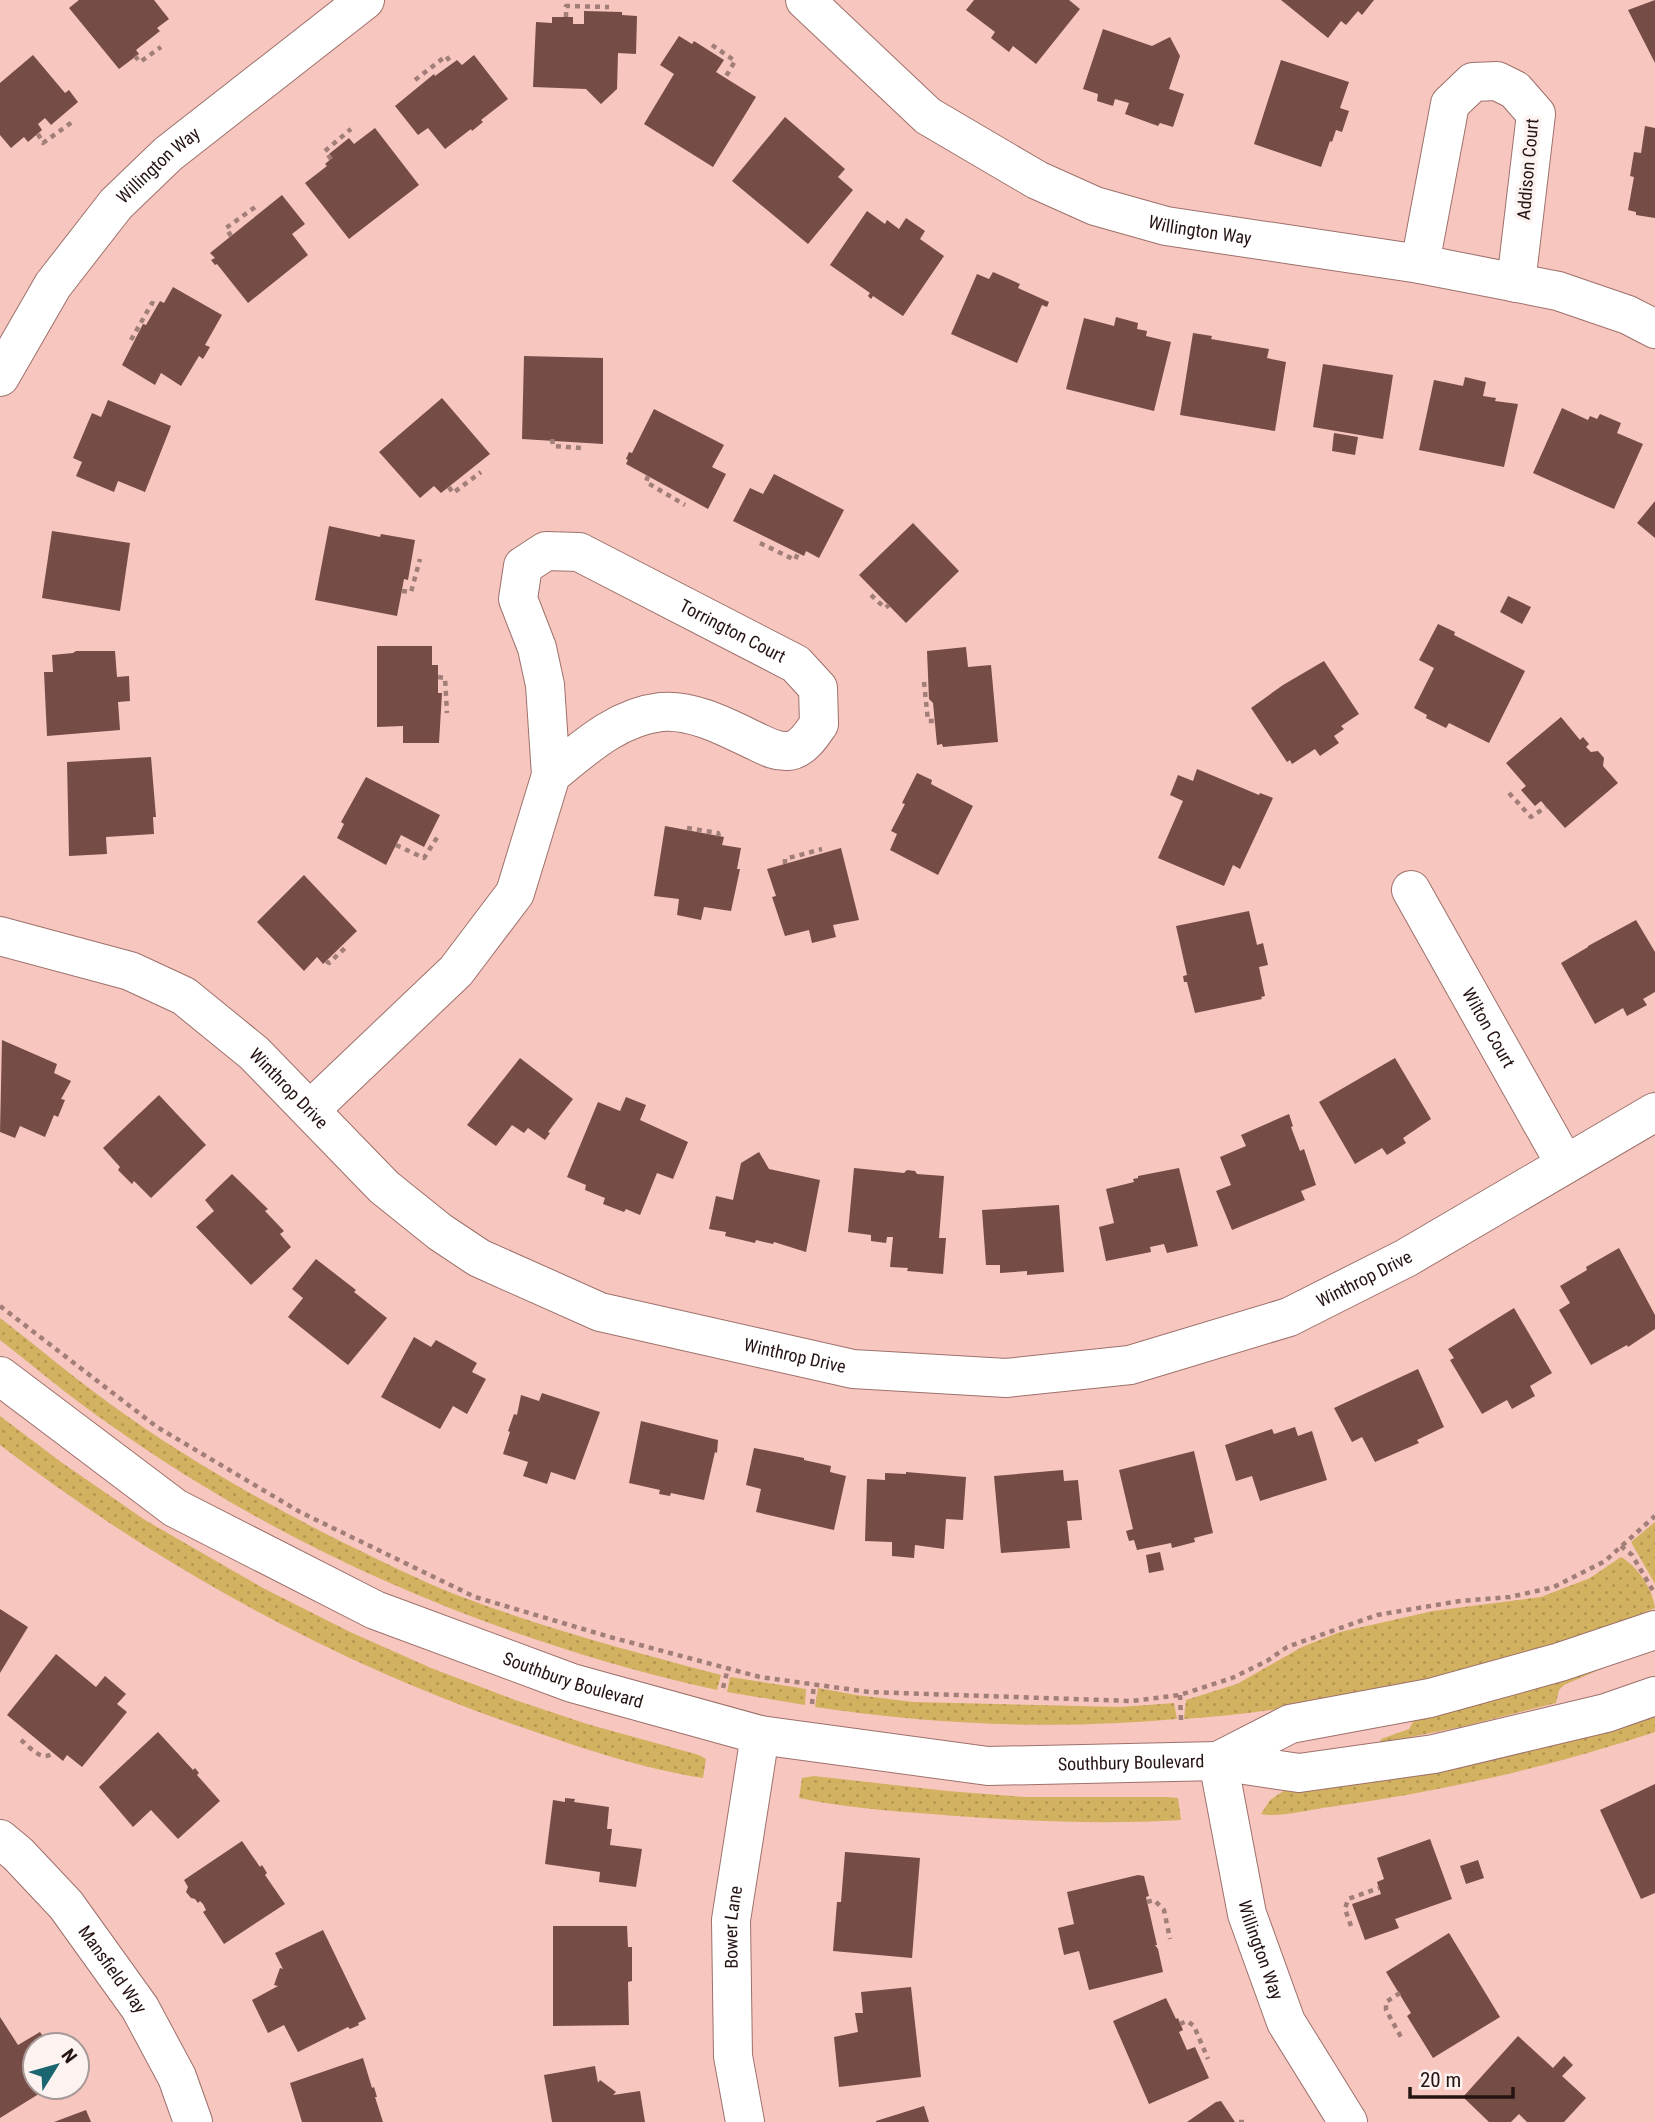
<svg xmlns="http://www.w3.org/2000/svg" width="1655" height="2122" font-family="'Roboto Condensed',sans-serif">
<defs>
<pattern id="grass-dots" width="8" height="8" patternUnits="userSpaceOnUse" patternTransform="scale(1.75)"><rect width="8" height="8" fill="#d2b260"/><path d="M2 2h.1M6 6h.1" fill="none" stroke="#b49852" stroke-width="1.8" stroke-linecap="round"/></pattern>
</defs>
<rect width="100%" height="100%" fill="#f7c6bf"/>
<!-- grass -->
<g fill="url(#grass-dots)">
<path d="M0,1318C38,1347 74,1378 113,1406C182,1456 256,1498 332,1537C375,1558 418,1580 462,1597C547,1629 634,1652 721,1675L717,1690C499,1641 292,1554 109,1424C71,1398 36,1368 0,1340Z"/>
<path d="M0,1416L61,1462L145,1520L263,1588L348,1631L431,1668L515,1700L587,1724L699,1755L706,1759L703,1778C644,1769 581,1748 524,1728C334,1663 160,1567 0,1445Z"/>
<polygon points="1655,1522 1655,1584 1631,1542"/>
<path d="M1621,1557C1637,1566 1653,1589 1655,1608C1601,1631 1545,1648 1488,1664C1389,1691 1287,1712 1184,1719L1186,1700L1237,1684L1302,1647L1340,1632L1433,1611L1541,1597L1590,1578Z"/>
<polygon points="1605,1663 1601,1669 1564,1685 1559,1690 1556,1703 1461,1727 1380,1743 1381,1739 1409,1729 1414,1720"/>
<polygon points="730,1677 806,1689 805,1705 727,1692"/>
<path d="M818,1688L856,1695L914,1702L1121,1707L1174,1703L1177,1719C1057,1730 934,1725 815,1707Z"/>
<path d="M1655,1706V1732C1550,1767 1440,1792 1330,1807C1311,1809 1279,1818 1261,1814L1270,1800L1285,1790Z"/>
<path d="M814,1776L947,1791L1025,1797H1167L1178,1798L1181,1820C1098,1825 1015,1821 931,1814C887,1811 843,1807 799,1798L802,1778Z"/>
</g>
<!-- building -->
<g fill="#754c46">
<polygon points="79,0 154,0 169,19 157,28 160,31 136,50 139,54 119,69 69,8"/>
<polygon points="974,0 1069,0 1080,9 1036,64 1013,46 1009,52 991,38 995,32 966,10"/>
<polygon points="1281,0 1374,0 1362,15 1358,11 1346,25 1341,21 1328,38"/>
<polygon points="1655,0 1655,63 1628,10"/>
<polygon points="584,11 622,12 622,15 637,16 636,54 618,53 617,89 601,104 586,89 533,87 536,22 552,23 552,17 573,17 573,24 584,24"/>
<polygon points="1103,29 1152,46 1170,37 1180,56 1169,89 1184,94 1173,127 1160,123 1158,126 1125,114 1129,103 1115,99 1113,106 1097,101 1098,94 1083,89"/>
<polygon points="679,36 692,44 694,41 724,60 716,72 756,97 713,167 644,124 674,74 660,65"/>
<polygon points="33,55 65,93 69,90 78,102 51,125 45,118 38,124 42,130 28,142 24,137 11,148 0,135 0,83"/>
<polygon points="474,55 508,99 481,120 483,122 472,131 471,129 445,149 428,128 418,135 395,106 434,74 435,76 457,60 462,65"/>
<polygon points="1281,60 1349,82 1340,108 1349,111 1342,132 1336,130 1332,142 1330,141 1321,167 1254,144"/>
<polygon points="785,117 845,169 838,177 853,190 808,244 732,181"/>
<polygon points="1645,126 1655,128 1655,218 1636,215 1636,212 1628,210 1634,177 1630,176 1634,152 1641,153"/>
<polygon points="375,128 419,185 349,239 305,183 327,166 325,164 332,158 329,154 349,138 354,144"/>
<polygon points="282,195 305,224 292,234 308,255 248,303 217,264 215,265 211,260 215,258 210,253"/>
<polygon points="867,211 885,224 887,220 899,229 906,218 925,231 920,239 944,256 903,316 873,296 871,299 868,296 870,293 830,265"/>
<polygon points="993,272 1020,284 1018,288 1049,302 1047,307 1042,305 1017,363 951,334 977,274 989,279"/>
<polygon points="173,287 222,315 205,345 210,347 203,359 199,356 181,386 161,373 155,385 122,365 143,324 146,325 160,301 164,303"/>
<polygon points="1116,317 1138,323 1137,329 1147,331 1146,336 1171,342 1154,411 1066,389 1084,318 1114,326"/>
<polygon points="1193,333 1212,336 1211,339 1269,349 1267,358 1286,362 1275,431 1180,415"/>
<polygon points="524,356 603,358 603,444 522,439"/>
<polygon points="1323,364 1393,375 1383,439 1313,427"/>
<polygon points="1465,377 1486,382 1483,396 1496,398 1495,401 1518,404 1504,467 1419,450 1434,380 1463,386"/>
<polygon points="442,398 490,454 441,493 434,486 420,498 379,452"/>
<polygon points="108,400 171,426 145,492 118,481 114,492 76,476 82,462 73,458 92,413 101,417"/>
<polygon points="1562,408 1588,420 1590,416 1597,419 1600,414 1621,423 1617,433 1643,444 1614,509 1533,473"/>
<polygon points="654,409 724,445 712,467 726,474 708,509 626,464 628,460 626,459 629,452 632,453"/>
<polygon points="1334,433 1358,437 1355,455 1332,451"/>
<polygon points="774,474 844,510 819,558 806,551 804,556 733,521 750,488 763,494"/>
<polygon points="1655,501 1655,538 1637,523"/>
<polygon points="913,523 959,571 906,623 859,575"/>
<polygon points="329,526 380,537 381,534 415,540 408,580 404,579 397,616 315,600"/>
<polygon points="52,531 130,543 120,611 42,598"/>
<polygon points="1508,596 1531,607 1522,624 1500,612"/>
<polygon points="1438,624 1455,632 1454,635 1525,671 1489,743 1449,723 1446,728 1426,718 1427,715 1414,708 1434,668 1419,660"/>
<polygon points="377,646 432,646 432,665 438,665 438,693 442,693 439,743 403,743 403,726 377,727"/>
<polygon points="966,647 968,667 991,665 998,742 943,747 942,744 937,745 933,703 929,699 927,651"/>
<polygon points="76,651 115,651 117,677 129,676 130,701 118,702 120,730 47,736 44,672 53,672 52,655 73,653"/>
<polygon points="1324,661 1359,714 1341,726 1344,729 1334,736 1339,743 1320,756 1315,749 1292,764 1290,760 1287,762 1251,708 1283,685"/>
<polygon points="1561,717 1580,740 1583,737 1589,744 1586,747 1591,752 1598,751 1604,758 1603,766 1618,783 1565,828 1541,801 1535,806 1521,790 1526,786 1506,763"/>
<polygon points="151,757 156,817 153,817 154,834 106,837 107,854 69,856 67,762"/>
<polygon points="1197,769 1259,795 1260,793 1273,798 1240,869 1233,865 1224,886 1158,858 1183,801 1170,795 1178,775 1193,781"/>
<polygon points="917,773 932,780 931,784 973,806 938,875 890,850 897,834 891,831 905,804 902,803"/>
<polygon points="366,777 440,815 424,847 401,835 386,865 337,838 344,824 341,822"/>
<polygon points="665,826 724,837 722,845 741,848 737,869 740,869 731,911 704,907 701,920 677,915 679,899 654,896"/>
<polygon points="841,848 859,920 833,925 836,937 812,943 809,930 785,936 772,897 776,896 767,869"/>
<polygon points="304,875 357,931 323,964 317,957 304,971 257,922"/>
<polygon points="1249,911 1257,945 1263,943 1268,965 1259,967 1265,996 1261,997 1262,999 1195,1013 1187,982 1184,982 1183,976 1187,975 1176,926"/>
<polygon points="1636,920 1655,952 1655,992 1643,999 1647,1005 1627,1016 1623,1008 1595,1024 1561,963 1588,947 1588,946"/>
<polygon points="2,1040 57,1064 54,1073 71,1081 61,1099 65,1100 58,1117 54,1115 45,1137 20,1126 15,1138 0,1132"/>
<polygon points="520,1058 573,1099 548,1132 550,1133 545,1140 528,1128 524,1133 512,1125 496,1146 467,1125"/>
<polygon points="1395,1058 1431,1119 1403,1138 1406,1143 1387,1155 1382,1148 1355,1164 1319,1102"/>
<polygon points="159,1095 206,1145 151,1198 134,1181 132,1184 118,1170 120,1167 103,1148"/>
<polygon points="626,1097 646,1105 640,1120 688,1142 673,1179 657,1173 640,1215 626,1209 624,1212 603,1204 605,1198 585,1190 586,1185 567,1177 598,1102 620,1111"/>
<polygon points="1289,1114 1293,1126 1291,1127 1300,1151 1304,1149 1316,1185 1301,1191 1305,1200 1232,1230 1216,1191 1231,1185 1220,1157 1246,1146 1241,1135"/>
<polygon points="759,1152 769,1169 820,1180 806,1252 774,1242 773,1244 756,1240 755,1243 725,1236 726,1232 709,1229 716,1196 733,1200 741,1163"/>
<polygon points="854,1168 904,1173 907,1170 915,1171 917,1174 944,1176 939,1238 946,1238 943,1274 907,1271 908,1268 890,1267 893,1237 887,1237 886,1243 871,1241 871,1235 848,1232"/>
<polygon points="1179,1168 1198,1246 1167,1253 1164,1244 1150,1247 1151,1252 1106,1261 1099,1227 1114,1223 1106,1189 1134,1182 1133,1179 1138,1178 1138,1176"/>
<polygon points="232,1174 268,1209 265,1211 284,1231 280,1234 291,1247 251,1285 196,1227 214,1211 205,1200"/>
<polygon points="1059,1205 1064,1272 1027,1275 1027,1271 1000,1273 1000,1265 986,1265 982,1210"/>
<polygon points="1619,1248 1655,1315 1655,1329 1628,1347 1627,1345 1591,1365 1559,1310 1570,1303 1560,1286 1587,1270 1586,1267"/>
<polygon points="316,1259 356,1290 354,1292 387,1318 348,1365 288,1317 303,1298 292,1289"/>
<polygon points="1514,1308 1552,1373 1530,1386 1535,1396 1512,1409 1507,1400 1482,1414 1450,1360 1454,1358 1448,1349"/>
<polygon points="414,1337 431,1347 436,1340 477,1363 472,1372 486,1379 467,1414 453,1406 440,1429 381,1397"/>
<polygon points="1418,1369 1444,1427 1417,1440 1419,1443 1375,1462 1362,1437 1352,1442 1334,1408"/>
<polygon points="542,1393 600,1412 575,1480 551,1472 547,1484 523,1476 528,1462 503,1454 510,1432 508,1431 514,1414 517,1415 521,1395 539,1401"/>
<polygon points="641,1421 718,1440 717,1453 715,1452 704,1500 671,1493 670,1496 659,1494 660,1490 629,1483"/>
<polygon points="1295,1427 1298,1436 1312,1431 1327,1480 1260,1501 1252,1476 1236,1481 1225,1445 1272,1429 1274,1434"/>
<polygon points="754,1448 804,1458 804,1460 831,1466 830,1472 846,1476 834,1530 756,1512 761,1489 746,1485"/>
<polygon points="1194,1451 1213,1533 1194,1538 1195,1542 1172,1548 1171,1543 1137,1550 1134,1540 1129,1541 1126,1531 1133,1529 1119,1470"/>
<polygon points="1063,1470 1064,1481 1078,1480 1082,1520 1067,1521 1070,1548 1001,1553 994,1476"/>
<polygon points="906,1472 966,1477 963,1520 946,1519 944,1549 915,1545 914,1558 892,1556 892,1542 865,1541 867,1479 885,1480 885,1473 906,1474"/>
<polygon points="1160,1552 1164,1570 1149,1573 1146,1555"/>
<polygon points="0,1609 28,1627 0,1673"/>
<polygon points="56,1654 96,1687 105,1676 126,1694 117,1704 127,1712 82,1767 67,1755 63,1761 7,1715"/>
<polygon points="158,1732 193,1770 195,1768 199,1773 197,1775 220,1801 178,1839 151,1810 133,1827 99,1787"/>
<polygon points="1655,1784 1655,1893 1641,1899 1600,1810"/>
<polygon points="565,1798 575,1799 574,1802 609,1807 607,1829 612,1829 610,1845 642,1849 636,1887 599,1882 600,1872 545,1864 553,1800 565,1802"/>
<polygon points="1430,1839 1452,1899 1395,1919 1399,1928 1365,1940 1352,1904 1381,1894 1377,1882 1384,1879 1377,1858"/>
<polygon points="242,1841 260,1867 262,1865 267,1873 265,1875 285,1904 224,1944 203,1912 206,1910 203,1904 200,1901 198,1903 195,1899 191,1898 186,1892 188,1887 184,1880"/>
<polygon points="845,1852 920,1858 912,1958 833,1951 837,1902 841,1902"/>
<polygon points="1478,1860 1484,1878 1466,1884 1460,1866"/>
<polygon points="1138,1875 1144,1876 1149,1896 1146,1897 1157,1945 1155,1945 1158,1949 1163,1972 1089,1990 1079,1951 1064,1955 1058,1928 1074,1924 1067,1892"/>
<polygon points="553,1926 627,1926 628,1947 632,1947 632,1981 628,1982 629,2025 553,2026"/>
<polygon points="323,1930 366,2019 358,2023 359,2025 350,2029 348,2027 298,2052 284,2025 268,2033 252,2000 278,1986 274,1985 280,1968 283,1969 275,1953"/>
<polygon points="1449,1933 1500,2017 1433,2058 1407,2016 1411,2013 1386,1972"/>
<polygon points="911,1987 921,2077 839,2087 834,2037 858,2032 855,2013 863,2013 861,1992"/>
<polygon points="1166,1998 1176,2019 1178,2018 1183,2030 1179,2032 1187,2050 1195,2047 1209,2078 1149,2104 1113,2021"/>
<polygon points="0,2017 18,2045 40,2032 49,2045 35,2045 35,2087 50,2087 0,2118"/>
<polygon points="1518,2036 1553,2068 1564,2056 1573,2065 1562,2076 1586,2098 1564,2122 1527,2122 1519,2114 1511,2122 1489,2122 1463,2097"/>
<polygon points="363,2058 372,2088 374,2087 377,2097 375,2097 383,2122 302,2122 290,2083"/>
<polygon points="595,2066 598,2083 600,2080 616,2092 613,2095 640,2091 645,2122 552,2122 544,2075"/>
<polygon points="1221,2101 1235,2122 1187,2122 1216,2102"/>
<polygon points="924,2106 929,2122 876,2122 876,2121"/>
<polygon points="86,2110 91,2122 54,2122"/>
</g>
<g fill="none" stroke-linecap="round" stroke-linejoin="round">
<defs>
<g id="minor">
<path id="s1" d="M805,0L928,116L1037,180L1095,206L1166,226L1420,264L1558,291L1628,315L1655,329"/>
<polyline points="1420,264 1450,104 1473,82 1497,81 1515,90 1536,114 1516,283"/>
<path id="s2" d="M0,377L53,285L116,204L168,154L365,0"/>
<path id="s3" d="M1411,890L1565,1164"/>
<path id="s4" d="M0,936L130,971L184,996L254,1053L384,1187L440,1232L479,1258L600,1312L853,1369L1006,1378L1130,1365L1289,1317L1406,1258L1655,1112"/>
<path id="s5" d="M310,1110L456,971L515,893L551,775L545,685L537,648L518,599L523,566L546,551L579,552L796,664L818,688L819,724C812,734 802,750 788,751C775,752 764,745 753,740C726,727 692,709 661,712C617,717 584,748 551,775"/>
<path id="s6" d="M0,1376L175,1508L375,1610L572,1683L760,1735L988,1766L1218,1761L1299,1773L1434,1754L1606,1713L1655,1696"/>
<polyline points="1218,1761 1290,1724 1430,1698 1560,1662 1655,1630"/>
<path id="s7" d="M1218,1761L1247,1914L1286,2022L1348,2122"/>
<path id="s8" d="M0,1839L18,1854L66,1905L140,2008L177,2077L193,2122"/>
<path id="s9" d="M745,2122L733,2056L731,1920L760,1735"/>
</g>
</defs>
<!-- minor casing -->
<use href="#minor" stroke="#9d716b" stroke-width="40"/>
<!-- path -->
<g stroke="#a27e79" stroke-width="4.5" stroke-dasharray="5 5" stroke-linecap="butt">
<polyline points="566,17 566,6 609,7"/>
<polyline points="712,45 735,61 725,78"/>
<polyline points="135,56 140,62 161,47"/>
<polyline points="415,80 446,56 452,64"/>
<polyline points="38,134 43,143 75,120"/>
<polyline points="331,159 325,151 351,129"/>
<polyline points="231,236 226,228 258,205"/>
<polyline points="131,340 152,303 157,305"/>
<polyline points="552,439 553,446 582,448"/>
<polyline points="648,476 646,482 685,505"/>
<polyline points="449,487 453,493 481,472"/>
<polyline points="760,543 795,560 798,553"/>
<polyline points="402,591 411,592 420,559"/>
<polyline points="871,595 885,608 889,605"/>
<polyline points="438,677 445,678 447,713"/>
<polyline points="924,682 928,721 934,721"/>
<polyline points="1509,793 1531,817 1546,807"/>
<polyline points="687,828 718,833 719,836"/>
<polyline points="396,845 424,858 438,836"/>
<polyline points="785,864 785,859 822,849"/>
<polyline points="326,961 329,963 345,948"/>
<polyline points="0,1306 157,1427 300,1512 475,1597 610,1637 760,1677 869,1692 1132,1701 1180,1695 1232,1678 1267,1661 1287,1647 1377,1615 1460,1601 1510,1597 1554,1587 1605,1561 1655,1516"/>
<polyline points="1621,1546 1632,1555 1655,1594"/>
<polyline points="723,1688 728,1668"/>
<polyline points="1180,1695 1181,1720"/>
<polyline points="812,1704 814,1684"/>
<path d="M21,1740C31,1748 41,1762 54,1753"/>
<polyline points="1147,1902 1154,1900 1164,1910 1170,1939"/>
<polyline points="1351,1926 1345,1909 1348,1899 1379,1888"/>
<polyline points="1400,1993 1386,2002 1386,2010 1401,2037"/>
<polyline points="1180,2024 1187,2021 1194,2026 1208,2059"/>
<polyline points="1239,2122 1244,2122"/>
</g>
<!-- minor -->
<use href="#minor" stroke="#fff" stroke-width="38"/>
</g>
<g text-anchor="middle" stroke-width="7" stroke-linejoin="round" paint-order="stroke">
<!-- street labels -->
<g font-size="18" fill="#251412" stroke="#fcf2f0">
<text dy="6" stroke="none"><textPath href="#s2" startOffset="266">Willington Way</textPath></text>
<text transform="translate(1528 169) rotate(-85)" y="6">Addison Court</text>
<text dy="6" stroke="none"><textPath href="#s1" startOffset="467">Willington Way</textPath></text>
<text dy="6" stroke="none"><textPath href="#s5" startOffset="870">Torrington Court</textPath></text>
<text dy="6" stroke="none"><textPath href="#s3" startOffset="158">Wilton Court</textPath></text>
<text dy="6" stroke="none"><textPath href="#s4" startOffset="334">Winthrop Drive</textPath></text>
<text dy="6" stroke="none"><textPath href="#s4" startOffset="1510">Winthrop Drive</textPath></text>
<text dy="6" stroke="none"><textPath href="#s4" startOffset="922">Winthrop Drive</textPath></text>
<text dy="6" stroke="none"><textPath href="#s6" startOffset="654">Southbury Boulevard</textPath></text>
<text dy="6" stroke="none"><textPath href="#s6" startOffset="1222">Southbury Boulevard</textPath></text>
<text dy="6" stroke="none"><textPath href="#s9" startOffset="196">Bower Lane</textPath></text>
<text dy="6" stroke="none"><textPath href="#s7" startOffset="194">Willington Way</textPath></text>
<text dy="6" stroke="none"><textPath href="#s8" startOffset="173">Mansfield Way</textPath></text>
</g>
</g>
<!-- north arrow -->
<g transform="translate(56 2066) rotate(53)"><circle r="33" fill="#fcf2f0" stroke="#a69997" stroke-width="2"/>
<path d="M0-5L12 26L0 18L-12 26Z" fill="#1a6570"/>
<text y="-10" font-size="19" font-weight="bold" text-anchor="middle" fill="#251412">N</text>
</g>
<!-- scale -->
<path d="M1410 2087v10h103v-10" fill="none" stroke="#251412" stroke-width="3.5"/>
<text x="1420" y="2087" font-size="21" fill="#251412" stroke="#fcf2f0" stroke-width="5" paint-order="stroke">20 m</text>
</svg>
